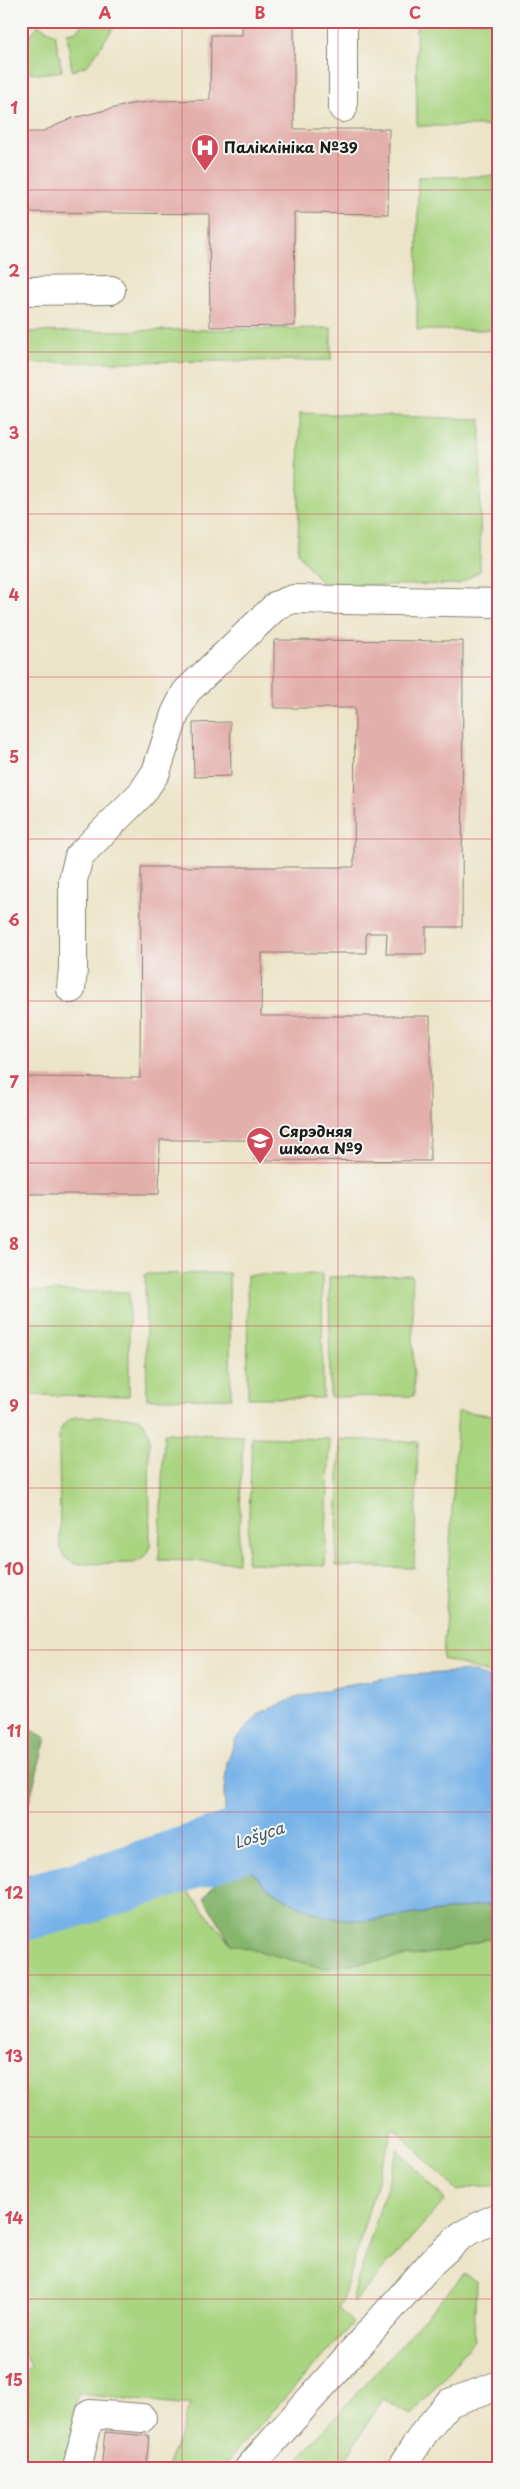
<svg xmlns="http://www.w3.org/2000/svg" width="520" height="2489" font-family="'Playpen Sans',sans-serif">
<rect width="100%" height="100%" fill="#f6f6f2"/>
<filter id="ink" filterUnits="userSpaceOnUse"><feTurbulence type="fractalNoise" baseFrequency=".02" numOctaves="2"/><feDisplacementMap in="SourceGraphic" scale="10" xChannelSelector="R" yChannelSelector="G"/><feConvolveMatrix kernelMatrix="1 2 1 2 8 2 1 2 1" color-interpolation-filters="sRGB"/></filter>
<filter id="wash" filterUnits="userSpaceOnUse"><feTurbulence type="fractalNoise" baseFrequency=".0096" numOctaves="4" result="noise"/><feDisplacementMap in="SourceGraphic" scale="20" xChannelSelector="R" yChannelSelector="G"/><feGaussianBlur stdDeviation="1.12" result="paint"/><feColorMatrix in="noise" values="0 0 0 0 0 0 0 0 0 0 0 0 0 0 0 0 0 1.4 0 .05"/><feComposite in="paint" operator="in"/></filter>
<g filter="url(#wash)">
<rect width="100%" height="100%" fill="#ece4c8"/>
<!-- green -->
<g fill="#a9d480" stroke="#62784e">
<polygon points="85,21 118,21 88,65 72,71 67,33 76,31"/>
<polygon points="416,21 499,21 499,126 417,126"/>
<polygon points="38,25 55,34 62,71 38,74 21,71 21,48"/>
<polygon points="499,176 499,330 417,330 418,177"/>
<polygon points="331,328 331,360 21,363 21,332"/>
<polygon points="300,413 481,419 480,571 459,584 324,586 298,553"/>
<polygon points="229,1273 231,1398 147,1399 145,1274"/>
<polygon points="322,1274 323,1398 248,1398 247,1275"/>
<polygon points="412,1275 414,1396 330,1397 329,1277"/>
<polygon points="21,1291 129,1292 129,1396 21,1395"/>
<polygon points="458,1411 499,1416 499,1676 443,1659"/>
<path d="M76,1417H132C143,1419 146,1424 149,1435L150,1545C147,1556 144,1559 134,1563L76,1564C66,1560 62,1557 60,1546L59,1436C61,1425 65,1421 76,1417Z"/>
<polygon points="164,1433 243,1436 238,1562 159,1560"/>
<polygon points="252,1437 330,1439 325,1566 247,1563"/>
<polygon points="340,1439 418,1442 414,1568 336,1566"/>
<polygon points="170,1869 231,1944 449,1951 499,1935 499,2186 476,2186 458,2191 393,2127 342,2301 338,2308 353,2323 221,2468 167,2468 191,2405 78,2394 66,2468 21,2468 21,2379 30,2365 21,2347 21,1898 24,1895 122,1874"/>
<polygon points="398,2149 445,2200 354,2302 352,2300"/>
<polygon points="464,2274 476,2281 474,2340 412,2415 383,2399 339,2468 290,2468"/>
</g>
<!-- forest -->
<g fill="#86b66e" stroke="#516945">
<polygon points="21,1724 46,1738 23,1825 24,1895 21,1898"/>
<polygon points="242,1859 264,1885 293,1903 363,1921 493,1904 499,1902 499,1935 449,1951 322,1968 231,1944 204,1898 217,1880"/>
</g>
<!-- water -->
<polygon fill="#77b2e8" stroke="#4a6782" points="473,1671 499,1684 499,1902 493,1904 363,1921 326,1917 293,1903 264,1885 242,1859 226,1825 224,1792 227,1763 236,1739 260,1713 295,1698 346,1685 395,1676"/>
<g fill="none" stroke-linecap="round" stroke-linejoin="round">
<!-- river -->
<polyline stroke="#77b2e8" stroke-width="65" points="21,1909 76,1895 318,1815"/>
</g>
<g id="blocks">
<!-- building -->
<g fill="#e3afaa">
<polygon points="242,21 294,21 294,129 389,129 388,214 294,213 295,326 210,327 209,214 21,212 21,132 41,132 73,118 131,104 155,101 210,100 211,35 242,35"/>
<polygon points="274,640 463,641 462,927 426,927 426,954 386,954 387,933 366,933 366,953 262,953 261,1016 430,1016 430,1161 254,1160 254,1140 160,1140 159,1194 21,1194 21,1077 140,1078 141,867 354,867 355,708 274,708"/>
<polygon points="230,722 231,776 194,777 193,723"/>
<polygon points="105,2432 149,2436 146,2468 101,2468"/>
</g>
</g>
</g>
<g filter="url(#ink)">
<use href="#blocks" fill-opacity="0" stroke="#848072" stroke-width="1"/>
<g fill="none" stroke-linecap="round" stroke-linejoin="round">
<defs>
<g id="minor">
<polyline points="343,108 343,21"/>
<polyline points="21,291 111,290"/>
<polyline points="71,989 73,969 73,880 79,856 142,793 156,772 175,714 186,692 277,605 293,599 499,603"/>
<polyline points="77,2468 90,2414 142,2418"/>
<polyline points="249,2468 433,2261 462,2235 499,2216"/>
<polyline points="401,2468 424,2433 449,2403 499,2385"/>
</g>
</defs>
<!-- minor casing -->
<use href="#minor" stroke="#848072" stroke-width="30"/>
<!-- minor -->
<use href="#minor" stroke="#fff" stroke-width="28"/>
</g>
</g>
<!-- grid -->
<path fill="none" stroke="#d1495b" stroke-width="1" stroke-opacity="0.55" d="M182,21V2468M338,21V2468M21,190H499M21,352H499M21,514H499M21,677H499M21,839H499M21,1001H499M21,1163H499M21,1326H499M21,1488H499M21,1650H499M21,1812H499M21,1975H499M21,2137H499M21,2299H499"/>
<!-- icons -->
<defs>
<symbol id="hospital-pin" viewBox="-11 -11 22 30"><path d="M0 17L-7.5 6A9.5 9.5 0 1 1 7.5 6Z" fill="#d1495b" stroke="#f6f6f2"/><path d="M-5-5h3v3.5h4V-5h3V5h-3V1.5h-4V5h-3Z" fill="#fff"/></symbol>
<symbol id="school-pin" viewBox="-11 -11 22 30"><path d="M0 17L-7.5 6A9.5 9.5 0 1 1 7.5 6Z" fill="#d1495b" stroke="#f6f6f2"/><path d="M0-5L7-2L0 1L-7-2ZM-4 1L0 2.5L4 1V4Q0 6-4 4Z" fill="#fff"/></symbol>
</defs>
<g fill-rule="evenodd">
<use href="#hospital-pin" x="189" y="132" width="32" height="43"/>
<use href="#school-pin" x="244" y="1125" width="32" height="43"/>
</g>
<g text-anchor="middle" stroke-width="4" stroke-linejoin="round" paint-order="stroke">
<!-- poi labels -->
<g font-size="15" font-weight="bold" fill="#1c1c1c" stroke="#f6f6f2" text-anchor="start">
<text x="224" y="153">Паліклініка №39</text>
<text x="279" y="1137">Сярэдняя<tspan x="279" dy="17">школа №9</tspan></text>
</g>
<!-- water labels -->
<g font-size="16" font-style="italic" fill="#40586e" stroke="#f6f6f2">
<text transform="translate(259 1835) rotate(-18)" y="6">Lošyca</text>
</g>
</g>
<!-- margin -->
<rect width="520" height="2489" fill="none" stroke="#f6f6f2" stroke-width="55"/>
<rect x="28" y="28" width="464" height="2434" fill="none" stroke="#d1495b" stroke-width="2"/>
<g font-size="16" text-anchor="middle" font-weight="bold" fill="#d1495b">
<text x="105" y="19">A</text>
<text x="260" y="19">B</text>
<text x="415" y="19">C</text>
<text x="14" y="114">1</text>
<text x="14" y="277">2</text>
<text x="14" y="439">3</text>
<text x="14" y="601">4</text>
<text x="14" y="763">5</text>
<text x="14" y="926">6</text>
<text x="14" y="1088">7</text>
<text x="14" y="1250">8</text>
<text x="14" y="1412">9</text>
<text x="14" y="1575">10</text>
<text x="14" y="1737">11</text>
<text x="14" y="1899">12</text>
<text x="14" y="2062">13</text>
<text x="14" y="2224">14</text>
<text x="14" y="2386">15</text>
</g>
</svg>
